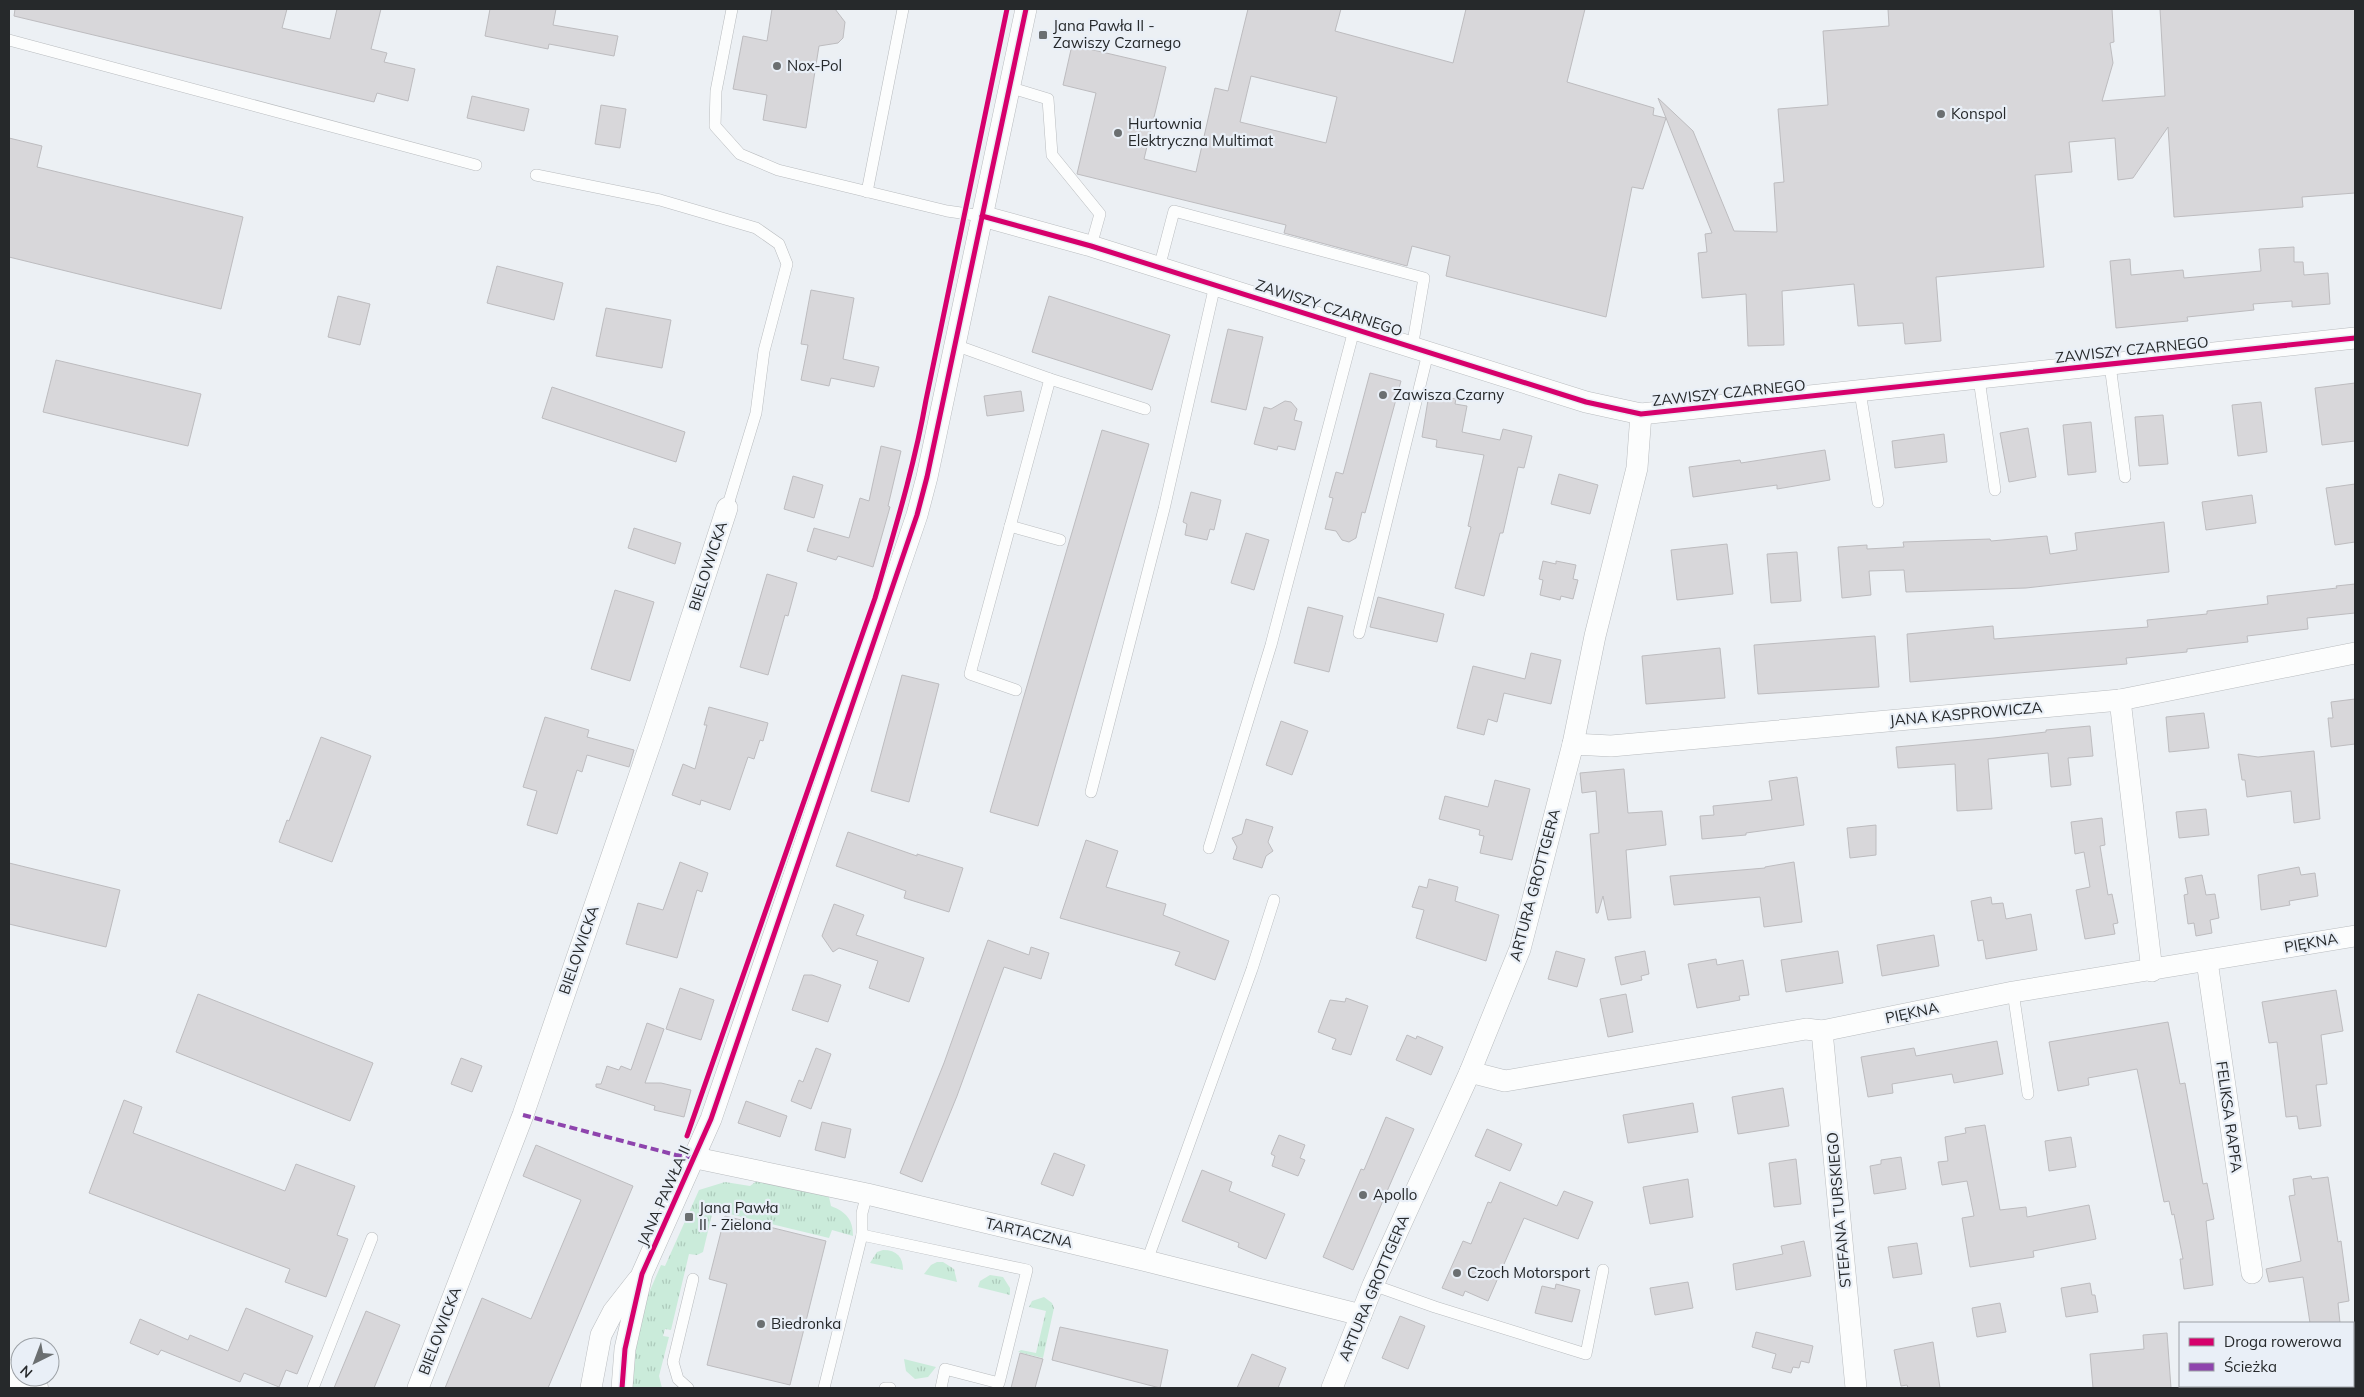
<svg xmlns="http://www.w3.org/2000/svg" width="2364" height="1397" font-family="Mulish,sans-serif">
<defs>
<pattern id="grass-tufts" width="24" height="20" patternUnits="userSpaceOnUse" patternTransform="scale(1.25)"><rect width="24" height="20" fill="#caebda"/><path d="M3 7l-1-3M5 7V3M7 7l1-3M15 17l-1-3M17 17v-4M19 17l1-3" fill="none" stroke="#adcabb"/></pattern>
</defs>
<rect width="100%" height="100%" fill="#ecf0f4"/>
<!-- grass -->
<g fill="url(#grass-tufts)">
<path d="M761,1178L829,1197L831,1206C846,1212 853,1219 853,1236L832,1230L829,1238L713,1210L703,1252L697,1255L689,1254L671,1330L665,1329L663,1336L669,1337L659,1376L662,1388H630L613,1376L661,1265L665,1266L699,1190L725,1182L750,1186Z"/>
<path d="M883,1250C897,1250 903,1257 903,1270L870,1263L877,1252Z"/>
<polygon points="937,1262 943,1262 954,1269 957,1282 924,1274 931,1265"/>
<polygon points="990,1275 1003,1277 1010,1288 1010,1295 978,1287 980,1281"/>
<polygon points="1044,1297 1052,1303 1054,1308 1043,1358 1018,1352 1021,1350 1036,1353 1046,1311 1029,1307 1032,1301"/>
<polygon points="904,1359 936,1367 928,1377 915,1379 906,1371"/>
</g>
<!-- building -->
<g fill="#d8d7da" stroke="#bdbcbf" fill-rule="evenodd">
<polygon points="15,9 287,9 282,28 330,39 337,9 381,9 371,49 387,53 384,62 415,69 408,101 377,93 374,102 14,16"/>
<polygon points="490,9 556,9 553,25 618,36 614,56 549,44 548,49 485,36"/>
<polygon points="772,9 835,9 845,22 843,38 838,43 819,46 806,128 763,120 767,95 733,89 743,36 767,41"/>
<path d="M1248,9H1341L1335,31L1453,63L1466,9H1585L1567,82L1654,108L1653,115L1666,118L1658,98L1693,131L1734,231L1777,232L1774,183L1784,182L1778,109L1828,105L1823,31L1889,26L1888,9H2112L2114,42L2110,43L2113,63L2102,101L2165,96L2160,9H2355V193L2302,197L2303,207L2174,217L2168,127L2133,178L2118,180L2115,138L2069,142L2072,172L2035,175L2044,267L1936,277L1941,341L1905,344L1903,323L1858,326L1854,284L1782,291L1784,345L1748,346L1746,294L1702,298L1698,253L1707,252L1705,234L1712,233L1666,118L1643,189L1632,187L1606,317L1446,276L1450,256L1412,246L1407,266L1284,233L1286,225L1077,174L1096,93L1063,85L1072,45L1166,67L1144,159L1196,172L1215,88L1228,91ZM1251,76L1337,97L1326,143L1240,122Z"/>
<polygon points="472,96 529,109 524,131 467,118"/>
<polygon points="601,105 626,109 620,148 595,144"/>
<polygon points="9,138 42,146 37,167 243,217 221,309 9,257"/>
<polygon points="2294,247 2294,262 2303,262 2304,275 2328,273 2330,304 2292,307 2292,301 2253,304 2254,310 2187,317 2188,321 2116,328 2110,261 2130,259 2131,275 2183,270 2184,278 2261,271 2259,249"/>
<polygon points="497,266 563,283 554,320 487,303"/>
<polygon points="811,290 854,298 843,359 879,367 874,387 831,378 829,386 801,380 808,345 801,344"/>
<polygon points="338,296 370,304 360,345 328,337"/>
<polygon points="1049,296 1170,335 1152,390 1032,352"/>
<polygon points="606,308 671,320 662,368 596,356"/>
<polygon points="1228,329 1263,337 1246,410 1211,402"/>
<polygon points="56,360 201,394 188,446 43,412"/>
<polygon points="1370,373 1401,381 1365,513 1362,512 1356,538 1349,542 1342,540 1336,531 1325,529 1333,498 1329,497 1336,472 1343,474"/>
<polygon points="2355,383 2355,441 2322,445 2315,388"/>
<polygon points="552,387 685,432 676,462 542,418"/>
<polygon points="1021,391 1024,411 987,416 984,396"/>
<polygon points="1429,394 1456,399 1455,404 1467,406 1462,432 1500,440 1503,429 1532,436 1524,468 1518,467 1503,533 1500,533 1484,596 1455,588 1471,527 1468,526 1484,455 1436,447 1437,440 1422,437"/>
<polygon points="1285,401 1291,402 1297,409 1294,420 1302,422 1295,450 1278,446 1277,450 1254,444 1264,407 1271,409"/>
<polygon points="2261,402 2267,452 2238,456 2232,405"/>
<polygon points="2163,415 2168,464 2139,466 2135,417"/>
<polygon points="2091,422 2096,472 2068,475 2063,425"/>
<polygon points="2028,428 2036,477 2009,482 2000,433"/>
<polygon points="1102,430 1149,444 1038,826 990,812"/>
<polygon points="1944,434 1947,462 1895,468 1892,441"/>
<polygon points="881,446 901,451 888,506 890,507 873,567 838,556 836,560 807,551 814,528 849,538 860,498 869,501"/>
<polygon points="1825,450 1830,480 1777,489 1777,485 1693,497 1689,467 1740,460 1741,463"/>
<polygon points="1559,474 1598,485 1590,514 1551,504"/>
<polygon points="793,476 823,485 814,518 784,509"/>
<polygon points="2355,484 2355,542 2335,545 2326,488"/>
<polygon points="1191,492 1221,500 1214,530 1210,529 1207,540 1185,535 1187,524 1183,522"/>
<polygon points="2252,495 2256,523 2206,530 2202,502"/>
<polygon points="2164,522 2169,572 2026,588 1906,592 1904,570 1869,571 1871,595 1842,598 1838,547 1867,545 1867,549 1904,547 1903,542 1990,539 1991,541 2047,536 2050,554 2077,550 2075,533"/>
<polygon points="634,528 681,543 675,564 628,548"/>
<polygon points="1246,533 1269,540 1254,590 1231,583"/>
<polygon points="1727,544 1733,594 1677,600 1671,550"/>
<polygon points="1797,552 1801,601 1771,603 1767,554"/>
<polygon points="1543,561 1556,564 1556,561 1576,565 1573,579 1578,580 1573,599 1561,596 1560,600 1540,595 1543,580 1539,579"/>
<polygon points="767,574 797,583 788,616 785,615 768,675 740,667"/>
<polygon points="2355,584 2355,613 2307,618 2308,629 2247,636 2248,642 2187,649 2187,652 2126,658 2127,664 1910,682 1907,634 1993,626 1994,639 2148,627 2147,620 2207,614 2207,611 2268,604 2267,596 2337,588 2336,586"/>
<polygon points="615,590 654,602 630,681 591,669"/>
<polygon points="1378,597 1444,614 1437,642 1370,627"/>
<polygon points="1308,607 1343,616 1329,672 1294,663"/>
<polygon points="1875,636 1879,687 1758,694 1754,645"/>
<polygon points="1720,648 1725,698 1646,704 1642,656"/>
<polygon points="1531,653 1561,660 1551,704 1504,693 1497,722 1488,719 1484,735 1457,728 1473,666 1525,679"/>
<polygon points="902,675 939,684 909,802 871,791"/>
<polygon points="2355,699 2355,744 2331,747 2328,718 2333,718 2331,702"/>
<polygon points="709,707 768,723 763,741 760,740 754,759 748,757 730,810 701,800 700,805 672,795 683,764 695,769 707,725 704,725"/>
<polygon points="2204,713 2209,748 2169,752 2166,717"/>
<polygon points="545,717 589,730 587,737 634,750 629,767 587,755 582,772 577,770 557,834 527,825 537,791 523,787"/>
<polygon points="1281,721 1308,731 1292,775 1266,765"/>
<polygon points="2090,726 2093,756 2068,758 2071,785 2051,787 2048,753 1988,759 1992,809 1957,811 1955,764 1898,768 1896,747 1994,738 2046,732 2046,730"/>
<polygon points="321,737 371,756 332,862 279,842 287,820 289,821"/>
<polygon points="2314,751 2320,819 2294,823 2291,791 2247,797 2245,780 2242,780 2238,754 2258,757"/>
<polygon points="1624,769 1628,813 1662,811 1666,845 1626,850 1631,918 1608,920 1603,896 1598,913 1596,913 1590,834 1599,833 1596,791 1582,793 1580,773"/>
<polygon points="1797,777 1804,825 1746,833 1746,835 1702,839 1700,816 1714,815 1713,806 1772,800 1769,781"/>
<polygon points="1495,780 1530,789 1512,860 1480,853 1484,836 1479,835 1480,830 1439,819 1445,796 1488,807"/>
<polygon points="2206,809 2209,835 2179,838 2176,812"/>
<polygon points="2102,818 2105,845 2100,846 2108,895 2112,894 2118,923 2113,924 2115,934 2085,939 2076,890 2090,887 2084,852 2075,854 2071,822"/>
<polygon points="1246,819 1273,827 1268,842 1273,851 1266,856 1262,868 1233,859 1237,847 1232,838 1242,834"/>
<polygon points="1876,825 1876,855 1850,858 1847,828"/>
<polygon points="848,832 917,856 917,854 963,868 949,912 904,898 906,891 836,866"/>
<polygon points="1086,840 1118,851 1106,887 1166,904 1163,915 1229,941 1215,980 1175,965 1180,952 1060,918"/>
<polygon points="680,862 708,873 702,892 697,890 677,958 626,944 638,903 663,910"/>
<polygon points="1794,862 1802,922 1764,927 1760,897 1674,905 1670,876 1765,868 1765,867"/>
<polygon points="9,863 120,890 106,947 9,924"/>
<polygon points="2299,867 2301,875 2315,873 2318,896 2289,901 2290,905 2261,910 2258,875"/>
<polygon points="2202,875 2206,895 2215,894 2219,918 2210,920 2212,933 2196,936 2194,923 2188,924 2184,895 2188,894 2185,878"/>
<polygon points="1429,879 1458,887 1455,901 1499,915 1486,961 1416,938 1424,910 1412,907 1419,886 1427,888"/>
<polygon points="1991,897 1992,904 2003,903 2006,919 2031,914 2037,950 1986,959 1983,940 1978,941 1971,901"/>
<polygon points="834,904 864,915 856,935 924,958 909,1002 869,988 878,961 839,948 833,952 822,936"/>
<polygon points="1934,935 1939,966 1882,976 1877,945"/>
<polygon points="988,940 1029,955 1031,947 1049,953 1041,979 1004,967 957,1096 922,1182 900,1173 944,1063"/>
<polygon points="1556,951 1585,959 1577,987 1548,979"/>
<polygon points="1645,951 1649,974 1641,976 1642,980 1621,985 1615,957"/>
<polygon points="1838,951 1843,983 1786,992 1781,960"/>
<polygon points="1716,959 1717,965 1743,960 1749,995 1739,996 1740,1000 1697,1008 1688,964"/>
<polygon points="804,975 812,975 841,985 828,1022 792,1010"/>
<polygon points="680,988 714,1000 701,1040 666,1029"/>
<polygon points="2336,990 2343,1031 2321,1035 2327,1084 2316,1085 2321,1126 2299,1129 2297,1116 2286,1117 2277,1042 2269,1043 2262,1002"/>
<polygon points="198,994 373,1063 350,1121 176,1052"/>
<polygon points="1626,994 1633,1032 1608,1037 1600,999"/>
<polygon points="1346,998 1368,1006 1351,1055 1332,1049 1336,1039 1318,1032 1330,1000 1345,1002"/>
<polygon points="2168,1022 2180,1084 2185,1083 2203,1184 2207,1183 2214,1219 2206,1221 2213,1285 2184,1289 2180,1259 2183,1259 2174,1214 2172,1215 2169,1201 2164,1202 2137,1069 2088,1078 2089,1085 2058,1091 2049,1042"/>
<polygon points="647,1023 664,1029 645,1083 661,1083 691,1090 684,1117 654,1110 655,1106 596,1087 596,1084 601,1084 607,1066 619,1070 621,1066 631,1070"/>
<polygon points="1407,1035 1416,1039 1417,1036 1443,1047 1431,1075 1396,1060"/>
<polygon points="1997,1041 2003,1074 1954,1083 1952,1074 1892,1084 1893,1093 1868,1097 1861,1057 1914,1048 1916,1056"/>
<polygon points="816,1048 831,1054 811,1109 791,1101 799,1080 803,1082"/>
<polygon points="461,1058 482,1066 472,1092 451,1084"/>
<polygon points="1783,1088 1789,1126 1738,1134 1732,1097"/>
<polygon points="124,1100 142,1107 133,1133 285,1191 296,1164 355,1186 337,1235 348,1239 326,1297 285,1282 290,1269 89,1193"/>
<polygon points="746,1101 787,1116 780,1137 738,1123"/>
<polygon points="1693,1103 1698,1132 1628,1143 1623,1115"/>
<polygon points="1386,1117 1414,1129 1353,1270 1323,1257 1361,1169 1364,1170"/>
<polygon points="822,1122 851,1129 845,1158 815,1150"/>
<polygon points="1985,1125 2000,1210 2026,1207 2027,1217 2089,1205 2096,1239 2033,1251 2034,1257 1970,1267 1962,1218 1974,1216 1967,1181 1942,1185 1938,1162 1948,1161 1945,1137 1966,1133 1965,1128"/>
<polygon points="1487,1129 1522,1144 1510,1171 1475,1156"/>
<polygon points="1279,1135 1305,1145 1300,1158 1305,1160 1298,1176 1272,1166 1275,1156 1271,1154"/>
<polygon points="2071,1137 2076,1167 2049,1171 2045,1141"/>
<polygon points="536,1145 633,1186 548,1388 445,1388 482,1298 531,1319 581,1200 523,1176"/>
<polygon points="1054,1153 1085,1165 1073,1196 1041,1184"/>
<polygon points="1901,1157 1906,1189 1874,1194 1870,1166 1881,1164 1881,1160"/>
<polygon points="1796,1159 1801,1204 1774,1207 1769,1163"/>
<polygon points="1202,1170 1232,1182 1229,1191 1285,1214 1266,1259 1238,1247 1239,1243 1182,1221"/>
<polygon points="2311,1176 2312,1179 2328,1177 2338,1242 2341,1241 2349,1301 2338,1303 2340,1323 2310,1323 2303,1277 2269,1282 2266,1269 2301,1261 2289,1196 2295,1195 2293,1179"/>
<polygon points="1688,1179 1693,1217 1650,1224 1643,1187"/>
<polygon points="1500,1182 1557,1206 1564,1191 1593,1202 1578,1239 1524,1218 1488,1301 1465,1291 1463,1296 1442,1288 1463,1241 1471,1244 1488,1202 1491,1203"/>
<polygon points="725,1216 826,1241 790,1385 707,1365 727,1284 709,1279"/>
<polygon points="1804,1241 1811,1276 1736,1290 1733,1264 1783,1254 1781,1246"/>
<polygon points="1917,1243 1922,1274 1893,1278 1888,1247"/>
<polygon points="1688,1282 1693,1308 1655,1315 1650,1288"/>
<polygon points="2090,1283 2092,1295 2095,1295 2098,1312 2066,1317 2061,1288"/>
<polygon points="1556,1284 1580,1290 1572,1322 1535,1313 1542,1286 1555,1289"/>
<polygon points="2000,1303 2006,1332 1977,1337 1972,1308"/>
<polygon points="246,1308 313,1336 297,1374 286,1370 279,1387 244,1373 240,1382 161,1350 158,1355 130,1343 140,1319 188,1340 190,1335 228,1351"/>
<polygon points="366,1311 400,1325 374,1388 334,1388"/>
<polygon points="1400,1316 1425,1326 1408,1369 1382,1358"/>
<polygon points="1060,1327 1168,1350 1160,1388 1052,1360"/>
<polygon points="1756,1332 1813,1346 1809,1363 1801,1361 1799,1368 1793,1367 1791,1373 1772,1368 1776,1354 1752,1347"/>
<polygon points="2167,1333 2171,1388 2093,1388 2090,1354 2144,1349 2143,1335"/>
<polygon points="1933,1342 1940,1388 1908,1388 1907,1385 1901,1386 1894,1350"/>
<polygon points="1020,1353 1043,1359 1035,1388 1011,1388"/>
<polygon points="1252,1354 1286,1368 1278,1388 1237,1388"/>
</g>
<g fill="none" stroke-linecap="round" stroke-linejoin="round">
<defs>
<g id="service">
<polyline points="732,9 716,91 715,126 740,154 778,170 947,211 982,216"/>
<polyline points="9,40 476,165"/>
<polyline points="1009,87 1048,99 1052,155 1100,214 1091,246"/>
<polyline points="536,175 660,200 756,228 779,244 787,264 764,351 756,413 727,508"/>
<polyline points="867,192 903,9"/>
<polyline points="1159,268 1174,211 1424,278 1412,348"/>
<polyline points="955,345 1050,379 1145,409"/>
<polyline points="2110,365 2125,477"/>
<polyline points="1979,379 1995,490"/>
<polyline points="1860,392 1878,502"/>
<polyline points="1010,526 1060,540"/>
<polyline points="1359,633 1428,353"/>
<polyline points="1016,690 970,674 1050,379"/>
<polyline points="1091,792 1164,509 1215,285"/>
<polyline points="1209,848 1271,645 1354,330"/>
<polyline points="2013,992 2028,1094"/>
<polyline points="862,1235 1027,1270 999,1383 945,1369 941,1388"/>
<polyline points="1147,1261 1252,969 1274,900"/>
<polyline points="1373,1285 1435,1307 1586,1354 1603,1270"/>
<polyline points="313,1388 372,1238"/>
<polyline points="688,1388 678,1379 673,1362 693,1279"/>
<polyline points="824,1388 862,1235 862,1213 867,1194"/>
<polyline points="885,1388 890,1388"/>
</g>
<g id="minor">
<polyline points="982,216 1091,246 1586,402 1641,414 2355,338"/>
<polyline points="2120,700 2152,971"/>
<polyline points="1573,744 1611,746 2120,700 2355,653"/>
<polyline points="2207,961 2252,1273"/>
<polyline points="1822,1031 1856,1388"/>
<polyline points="1470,1072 1505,1081 1806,1029 1822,1031 2013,992 2355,936"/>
<polyline points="696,1158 867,1194 1147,1261 1361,1315"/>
<polyline points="418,1388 523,1115 653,736 727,508"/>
<polyline points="591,1388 601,1335 613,1312 638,1280"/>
<polyline points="622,1388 625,1349 642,1274 711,1119 917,515 927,477 1026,9"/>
<polyline points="1332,1388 1373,1285 1470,1072 1520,949 1573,744 1595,636 1637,468 1641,414"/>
</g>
<polyline id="tertiary" points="9,1374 34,1388"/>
</defs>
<!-- service casing -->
<use href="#service" stroke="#b9bcbf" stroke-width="12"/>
<!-- minor casing -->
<use href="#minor" stroke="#b9bcbf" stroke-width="22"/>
<!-- tertiary casing -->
<use href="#tertiary" stroke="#b9bcbf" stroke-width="29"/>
<!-- service -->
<use href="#service" stroke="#fcfdfd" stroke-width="11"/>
<!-- minor -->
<use href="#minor" stroke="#fcfdfd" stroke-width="21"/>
<!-- tertiary -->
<use href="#tertiary" stroke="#fcfdfd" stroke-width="28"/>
<!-- quiet -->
<polyline stroke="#8e44ad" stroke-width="4" stroke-dasharray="8 4" stroke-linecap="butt" points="523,1115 676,1155 696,1158"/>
<defs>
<g id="cycleway">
<polyline points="982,216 1091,246 1586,402 1641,414 2355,338"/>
<path d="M687,1136L875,598C894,532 914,468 926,400L1007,9"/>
<polyline points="622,1388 625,1349 642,1274 711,1119 917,515 927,477 1026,9"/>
</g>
</defs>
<!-- cycleway casing -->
<use href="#cycleway" stroke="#e9eff7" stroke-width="8"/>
<!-- cycleway -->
<use href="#cycleway" stroke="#d6006c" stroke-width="5"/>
</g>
<!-- markers -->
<g fill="#6b6f71" stroke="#e9eff7" stroke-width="2">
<rect x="1038" y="30" width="10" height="10" rx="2.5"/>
<circle cx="777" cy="66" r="5"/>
<circle cx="1941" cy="114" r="5"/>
<circle cx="1118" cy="133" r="5"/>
<circle cx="1383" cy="395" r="5"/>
<circle cx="1363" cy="1195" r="5"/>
<rect x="684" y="1212" width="10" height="10" rx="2.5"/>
<circle cx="1457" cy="1273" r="5"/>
<circle cx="761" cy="1324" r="5"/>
</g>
<g text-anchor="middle" stroke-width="4.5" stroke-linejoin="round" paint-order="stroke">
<!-- poi labels -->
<g font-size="15" fill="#26292b" stroke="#e9eff7" text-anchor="start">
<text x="1053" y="31">Jana Pawła II -<tspan x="1053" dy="17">Zawiszy Czarnego</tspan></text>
<text x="787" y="71">Nox-Pol</text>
<text x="1951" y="119">Konspol</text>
<text x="1128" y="129">Hurtownia<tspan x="1128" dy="17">Elektryczna Multimat</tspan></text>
<text x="1393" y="400">Zawisza Czarny</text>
<text x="1373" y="1200">Apollo</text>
<text x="699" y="1213">Jana Pawła<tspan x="699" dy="17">II - Zielona</tspan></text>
<text x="1467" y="1278">Czoch Motorsport</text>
<text x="771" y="1329">Biedronka</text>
</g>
<!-- street labels -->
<g font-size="15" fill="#26292b" stroke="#e9eff7">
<text transform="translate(1329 308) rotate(18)" y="5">ZAWISZY CZARNEGO</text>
<text transform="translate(2132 350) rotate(-6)" y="5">ZAWISZY CZARNEGO</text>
<text transform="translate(1729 393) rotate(-6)" y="5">ZAWISZY CZARNEGO</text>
<text transform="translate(708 566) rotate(-72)" y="5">BIELOWICKA</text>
<text transform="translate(1966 714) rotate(-5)" y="5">JANA KASPROWICZA</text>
<text transform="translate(1535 885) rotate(-75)" y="5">ARTURA GROTTGERA</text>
<text transform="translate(2311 943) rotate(-10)" y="5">PIĘKNA</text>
<text transform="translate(579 950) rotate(-71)" y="5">BIELOWICKA</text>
<text transform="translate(1912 1013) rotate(-12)" y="5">PIĘKNA</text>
<text transform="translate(2229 1117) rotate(82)" y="5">FELIKSA RAPFA</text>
<text transform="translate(664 1196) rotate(-66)" y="5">JANA PAWŁA II</text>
<text transform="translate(1839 1210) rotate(-95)" y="5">STEFANA TURSKIEGO</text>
<text transform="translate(1029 1233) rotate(13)" y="5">TARTACZNA</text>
<text transform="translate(1374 1288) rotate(-67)" y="5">ARTURA GROTTGERA</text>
<text transform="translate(440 1331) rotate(-69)" y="5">BIELOWICKA</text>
</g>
</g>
<!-- border -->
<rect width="2364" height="1397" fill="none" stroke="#26292b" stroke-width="20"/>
<!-- legend -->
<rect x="2179" y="1322" width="175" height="65" fill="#e9eff7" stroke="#9ba0a5"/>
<rect x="2189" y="1338" width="25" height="8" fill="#d6006c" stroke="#9ba0a5"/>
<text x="2224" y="1347" font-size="15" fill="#26292b">Droga rowerowa</text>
<rect x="2189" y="1363" width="25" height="8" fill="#8e44ad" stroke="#9ba0a5"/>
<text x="2224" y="1372" font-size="15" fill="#26292b">Ścieżka</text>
<!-- north arrow -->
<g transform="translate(35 1362) rotate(222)"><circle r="24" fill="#e9eff7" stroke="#9ba0a5"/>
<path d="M0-4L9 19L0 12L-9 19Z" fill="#6b6f71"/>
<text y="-8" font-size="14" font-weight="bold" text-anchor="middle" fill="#26292b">N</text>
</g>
</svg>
